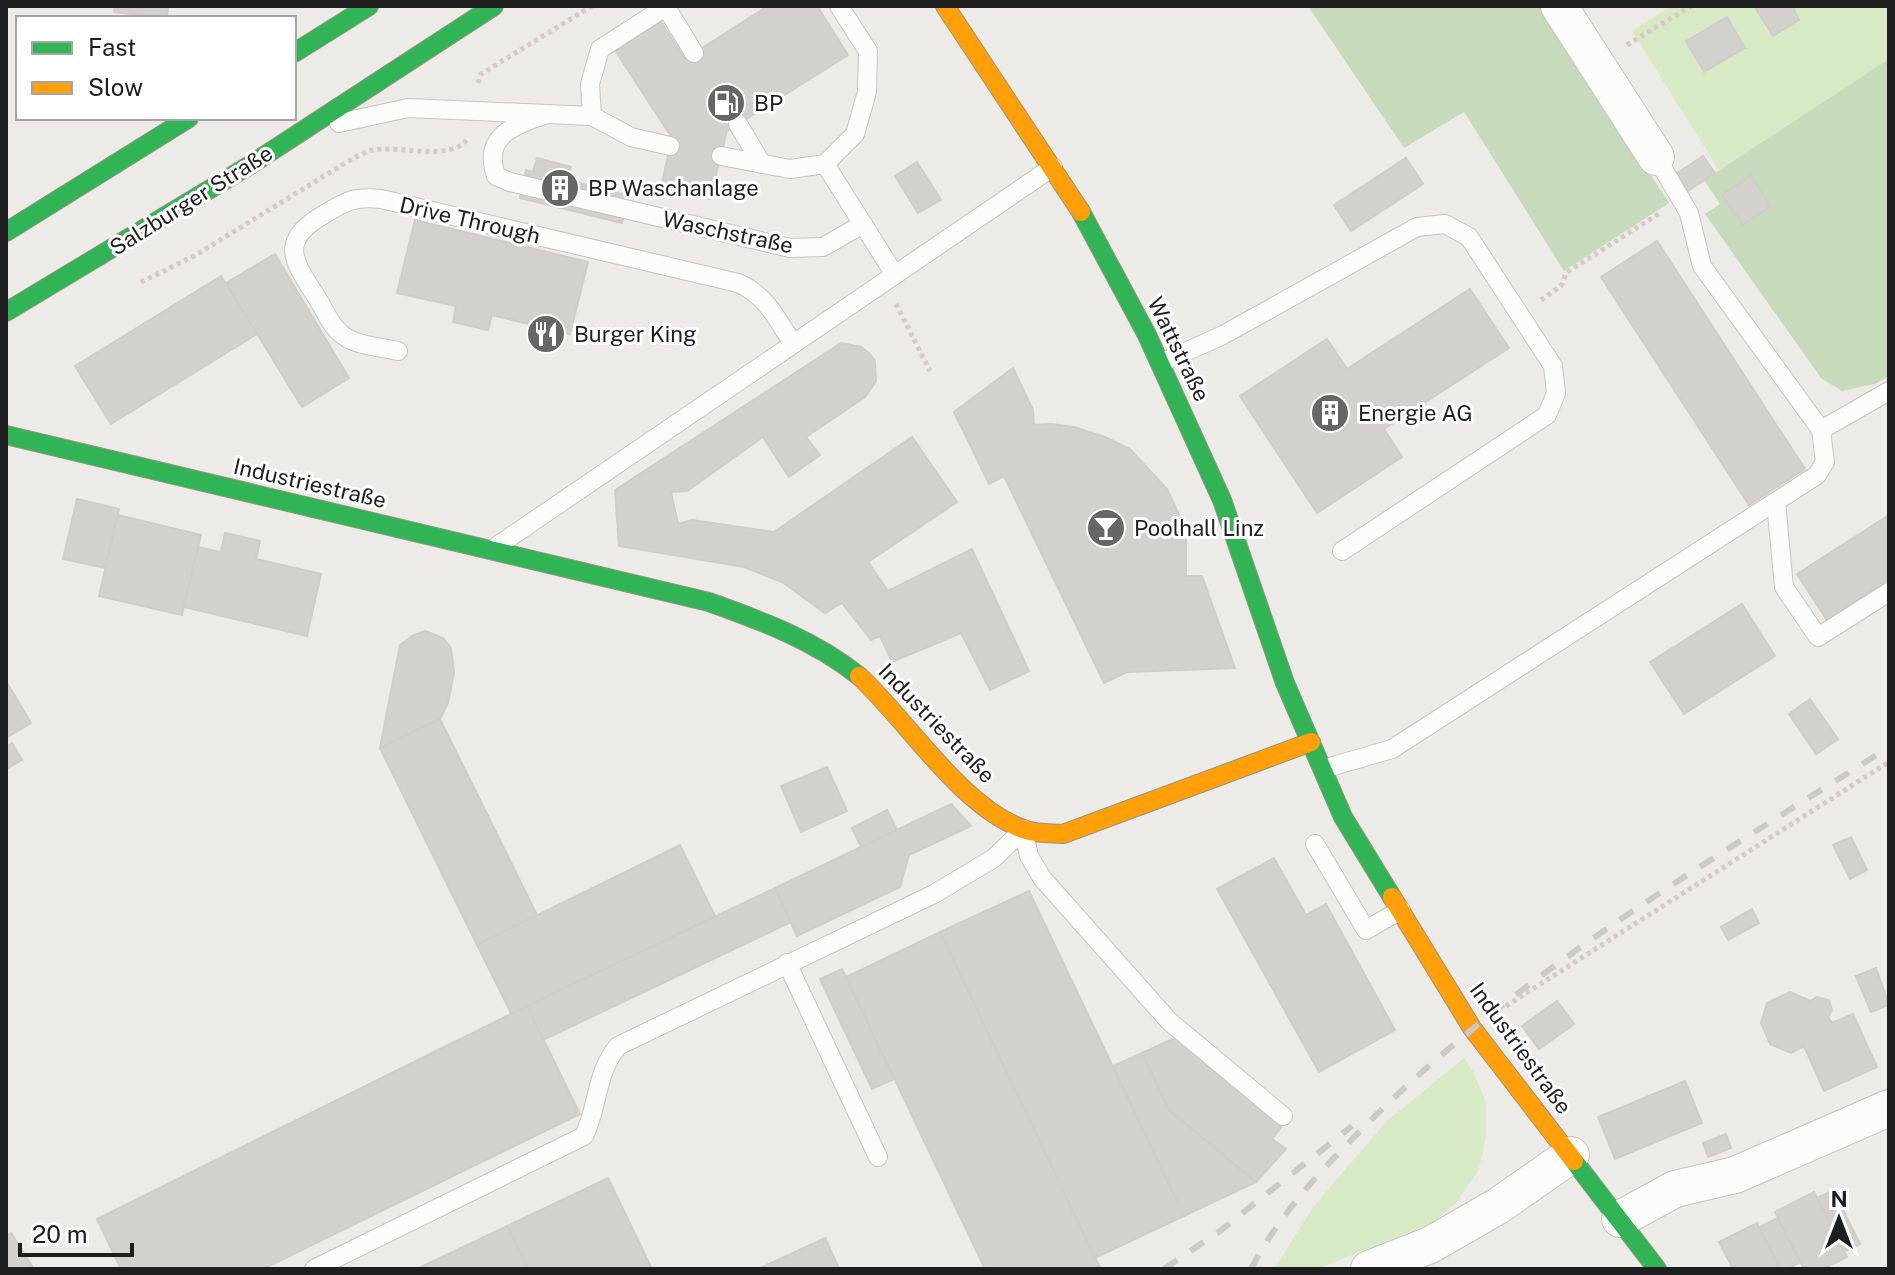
<svg xmlns="http://www.w3.org/2000/svg" width="1895" height="1275" font-family="'Public Sans',sans-serif">
<rect width="100%" height="100%" fill="#ecebe7"/>
<!-- grass -->
<g fill="#d8eac5">
<polygon points="1671,6 1889,6 1889,59 1719,170 1632,31"/>
<polygon points="1464,1058 1474,1073 1486,1103 1486,1136 1479,1169 1456,1203 1432,1223 1317,1269 1274,1269 1314,1206 1386,1122"/>
</g>
<!-- forest -->
<g fill="#c7dbbc">
<polygon points="1308,6 1541,6 1669,203 1564,271 1464,112 1404,148"/>
<polygon points="1889,59 1889,376 1875,384 1842,391 1821,378 1705,214 1720,204 1704,180"/>
</g>
<!-- building -->
<g fill="#d3d1ce" stroke="#d0cdc8" stroke-width="2">
<polygon points="115,6 168,6 167,18 114,12"/>
<polygon points="768,6 817,6 848,55 727,131 710,199 661,187 672,138 615,50 661,22 685,59"/>
<polygon points="1761,6 1792,6 1799,20 1773,36 1756,9"/>
<polygon points="1727,17 1745,48 1704,72 1686,41"/>
<polygon points="1703,156 1715,173 1688,191 1676,174"/>
<polygon points="537,158 571,167 568,180 629,196 622,223 520,198 526,170 533,172"/>
<polygon points="1406,158 1423,184 1351,231 1334,205"/>
<polygon points="917,162 941,200 918,213 895,176"/>
<polygon points="1750,175 1771,206 1743,225 1722,195"/>
<polygon points="415,220 588,262 570,334 492,315 488,330 453,322 456,306 397,293"/>
<polygon points="1657,241 1805,469 1749,505 1601,277"/>
<polygon points="275,254 349,378 302,407 226,283"/>
<polygon points="221,276 257,334 111,424 75,366"/>
<polygon points="1470,289 1509,348 1384,429 1402,457 1317,513 1240,396 1327,339 1347,369"/>
<polygon points="841,343 861,347 869,353 875,361 876,381 865,397 806,437 820,455 789,477 763,437 687,491 671,492 678,524 692,520 774,532 912,437 957,502 868,562 888,591 972,549 1029,671 990,690 961,633 892,662 880,636 871,640 842,603 825,613 782,582 744,567 619,546 615,490"/>
<polygon points="1013,368 1033,410 1034,425 1052,424 1074,427 1105,437 1130,449 1167,489 1180,517 1186,538 1186,576 1202,576 1235,668 1127,672 1104,683 1004,476 989,484 954,412"/>
<polygon points="77,499 119,509 105,568 63,559"/>
<polygon points="118,515 201,535 182,615 99,596"/>
<polygon points="1889,515 1889,579 1827,620 1797,574"/>
<polygon points="225,533 260,541 256,559 321,574 307,636 184,607 198,547 221,552"/>
<polygon points="1742,604 1775,656 1684,714 1650,662"/>
<polygon points="425,631 443,638 451,648 454,673 448,703 440,719 380,748 400,645 412,636"/>
<polygon points="6,681 31,723 6,738"/>
<polygon points="1810,699 1838,739 1816,754 1789,714"/>
<polygon points="440,719 537,915 477,945 380,748"/>
<polygon points="12,743 22,760 6,769 6,747"/>
<polygon points="827,767 847,811 801,832 781,786"/>
<polygon points="951,804 971,826 909,855 900,887 797,936 775,888"/>
<polygon points="887,810 897,830 861,847 852,828"/>
<polygon points="1851,837 1867,870 1850,879 1833,845"/>
<polygon points="680,845 715,916 512,1015 477,945"/>
<polygon points="1274,858 1306,915 1326,904 1395,1030 1319,1072 1217,889"/>
<polygon points="775,888 791,922 543,1040 527,1006"/>
<polygon points="1029,891 1184,1216 1095,1258 940,932"/>
<polygon points="1752,909 1759,923 1728,940 1721,927"/>
<polygon points="940,932 1095,1258 1101,1269 985,1269 846,977"/>
<polygon points="1876,968 1889,1005 1871,1012 1856,976"/>
<polygon points="842,969 894,1079 872,1089 820,979"/>
<polygon points="1790,992 1810,1001 1817,997 1829,1000 1832,1010 1828,1017 1832,1023 1853,1014 1877,1067 1824,1091 1804,1046 1791,1053 1770,1044 1761,1023 1767,1003"/>
<polygon points="1557,1001 1574,1024 1539,1049 1522,1026"/>
<polygon points="527,1006 580,1114 263,1269 121,1269 97,1219"/>
<polygon points="1177,1037 1282,1126 1272,1139 1286,1149 1256,1182 1169,1110 1142,1053"/>
<polygon points="1142,1053 1169,1110 1256,1182 1184,1216 1113,1066"/>
<polygon points="1685,1081 1702,1123 1615,1159 1598,1117"/>
<polygon points="1726,1134 1731,1148 1708,1157 1703,1143"/>
<polygon points="608,1178 652,1269 528,1269 507,1226"/>
<polygon points="1833,1190 1860,1244 1844,1252 1817,1198"/>
<polygon points="1814,1192 1847,1257 1823,1269 1804,1269 1775,1212"/>
<polygon points="1778,1218 1800,1262 1787,1269 1780,1269 1759,1227"/>
<polygon points="1757,1223 1780,1269 1733,1269 1719,1242"/>
<polygon points="507,1226 528,1269 417,1269"/>
<polygon points="11,1233 34,1269 6,1269 6,1237"/>
<polygon points="825,1238 838,1266 832,1269 758,1269"/>
</g>
<g fill="none" stroke-linecap="round" stroke-linejoin="round">
<defs>
<g id="lane">
<polyline points="667,6 600,49 590,84 592,116 631,137 670,146"/>
<polyline points="666,7 694,53"/>
<path d="M548,114C516,124 482,135 496,176L510,182L790,248L823,247L863,224"/>
<polyline points="339,123 408,108 592,116"/>
<polyline points="738,124 762,164"/>
<polyline points="721,156 790,169 825,164 855,134 867,92 868,51 839,6"/>
<polyline points="825,164 895,275"/>
<path d="M398,351C381,347 358,346 344,336C332,328 326,313 319,301C295,263 276,242 323,215C346,201 354,196 381,199L738,283C766,295 777,319 793,344"/>
<polyline points="1161,363 1223,335 1417,227 1445,224 1469,237 1553,366 1556,393 1547,415 1342,551"/>
<polyline points="1821,430 1889,391"/>
<polyline points="1776,502 1784,587 1818,637 1889,592"/>
<polyline points="497,546 1053,167"/>
<polyline points="1323,769 1392,749 1817,475 1825,462 1821,430 1702,266 1689,213 1656,157"/>
<polyline points="1024,832 1029,856 1042,878 1169,1021 1283,1116"/>
<polyline points="1315,844 1366,930 1401,910"/>
<polyline points="787,963 878,1157"/>
<path d="M314,1269L584,1136C599,1105 595,1074 618,1046L934,894L994,858L1024,829"/>
</g>
<g id="street">
<polyline points="1559,6 1656,157"/>
<polyline points="1620,1219 1675,1189 1735,1175 1889,1108"/>
<polyline points="1369,1269 1430,1245 1498,1206 1571,1155"/>
</g>
<g id="fast">
<polyline points="294,53 369,6"/>
<polyline points="1081,212 1147,335 1222,500 1285,683 1343,817 1392,897"/>
<polyline points="6,232 189,118"/>
<polyline points="6,312 250,165 494,6"/>
<path d="M6,435L709,602C762,621 814,640 859,676"/>
<polyline points="1574,1161 1657,1269"/>
</g>
<g id="slow">
<polyline points="945,6 1081,212"/>
<path d="M859,676C908,721 962,809 1026,830C1038,834 1051,833 1063,834L1311,742"/>
<polyline points="1392,897 1472,1028 1574,1161"/>
</g>
</defs>
<!-- lane casing -->
<use href="#lane" stroke="#c5c4c3" stroke-width="20"/>
<!-- street casing -->
<use href="#street" stroke="#c5c4c3" stroke-width="38"/>
<!-- fast casing -->
<use href="#fast" stroke="#94967e" stroke-width="20"/>
<!-- slow casing -->
<use href="#slow" stroke="#94967e" stroke-width="20"/>
<!-- path -->
<g stroke="#d6c9c6" stroke-width="5" stroke-dasharray="4 4" stroke-linecap="butt">
<polyline points="1627,45 1691,6"/>
<polyline points="478,83 481,74 592,6"/>
<path d="M141,282L194,256L355,157C361,155 367,151 373,150C398,145 452,162 467,139"/>
<polyline points="1541,300 1561,286 1566,273 1660,213"/>
<polyline points="896,304 930,371"/>
<polyline points="1506,1006 1889,762"/>
</g>
<!-- lane -->
<use href="#lane" stroke="#fcfcfb" stroke-width="18"/>
<!-- street -->
<use href="#street" stroke="#fcfcfb" stroke-width="36"/>
<!-- fast -->
<use href="#fast" stroke="#30b455" stroke-width="18"/>
<!-- slow -->
<use href="#slow" stroke="#ff9f0a" stroke-width="18"/>
<!-- rail -->
<g stroke="#cacac9" stroke-width="6" stroke-dasharray="16 16" stroke-linecap="butt">
<polyline points="1164,1269 1220,1231 1352,1126"/>
<path d="M1251,1269C1280,1213 1324,1167 1368,1123C1520,971 1709,862 1889,747"/>
</g>
</g>
<!-- icons -->
<defs>
<symbol id="fuel-disc" viewBox="-11 -11 22 22"><circle r="9.5" fill="#666664" stroke="#fff"/><path d="M-5.5-6h7V0h2V4h1.3V-2.5L3-4.5l.8-.8L6-3V5H2.5V1h-1V6h-7ZM-4.2-4.7v3.2H.2V-4.7Z" fill="#fff"/></symbol>
<symbol id="building-disc" viewBox="-11 -11 22 22"><circle r="9.5" fill="#666664" stroke="#fff"/><path d="M-4-6H4V6H1V3H-1V6H-4ZM-2.5-4.3h1.7v1.8h-1.7ZM.8-4.3h1.7v1.8H.8ZM-2.5-1h1.7V.8h-1.7ZM.8-1h1.7V.8H.8Z" fill="#fff"/></symbol>
<symbol id="restaurant-disc" viewBox="-11 -11 22 22"><circle r="9.5" fill="#666664" stroke="#fff"/><path d="M-5-6h1v4h1v-4h1v4h1v-4h1v5L-1.5 .5V6h-2V.5L-5-1ZM5-6V6H3V1.5H1.5Q1.5-4 5-6Z" fill="#fff"/></symbol>
<symbol id="bar-disc" viewBox="-11 -11 22 22"><circle r="9.5" fill="#666664" stroke="#fff"/><path d="M-6-5H6L.8 .8V4.5H3.5V6h-7V4.5H-.8V.8Z" fill="#fff"/></symbol>
</defs>
<g fill-rule="evenodd">
<use href="#fuel-disc" x="704" y="81" width="44" height="44"/>
<use href="#building-disc" x="538" y="166" width="44" height="44"/>
<use href="#restaurant-disc" x="524" y="312" width="44" height="44"/>
<use href="#building-disc" x="1308" y="391" width="44" height="44"/>
<use href="#bar-disc" x="1084" y="506" width="44" height="44"/>
</g>
<g text-anchor="middle" stroke-width="6" stroke-linejoin="round" paint-order="stroke">
<!-- poi labels -->
<g font-size="22" fill="#1e1e1e" stroke="#fff" text-anchor="start">
<text x="754" y="111">BP</text>
<text x="588" y="196">BP Waschanlage</text>
<text x="574" y="342">Burger King</text>
<text x="1358" y="421">Energie AG</text>
<text x="1134" y="536">Poolhall Linz</text>
</g>
<!-- street labels -->
<g font-size="22" fill="#1e1e1e" stroke="#fff">
<text transform="translate(191 200) rotate(-32)" y="8">Salzburger Straße</text>
<text transform="translate(470 220) rotate(13)" y="8">Drive Through</text>
<text transform="translate(728 232) rotate(12)" y="8">Waschstraße</text>
<text transform="translate(1179 349) rotate(64)" y="8">Wattstraße</text>
<text transform="translate(310 483) rotate(13)" y="8">Industriestraße</text>
<text transform="translate(937 723) rotate(46)" y="8">Industriestraße</text>
<text transform="translate(1521 1048) rotate(54)" y="8">Industriestraße</text>
</g>
</g>
<!-- border -->
<rect width="1895" height="1275" fill="none" stroke="#1e1e1e" stroke-width="16"/>
<!-- legend -->
<rect x="16" y="16" width="280" height="104" fill="#ffffff" stroke="#a5a5a5" stroke-width="2"/>
<rect x="32" y="42" width="40" height="12" fill="#30b455" stroke="#a5a5a5" stroke-width="2"/>
<text x="88" y="56" font-size="24" fill="#1e1e1e">Fast</text>
<rect x="32" y="82" width="40" height="12" fill="#ff9f0a" stroke="#a5a5a5" stroke-width="2"/>
<text x="88" y="96" font-size="24" fill="#1e1e1e">Slow</text>
<!-- north arrow -->
<g transform="translate(1839 1219)" stroke="#ffffff" stroke-width="6" paint-order="stroke">
<path d="M0-6L14 30L0 20L-14 30Z" fill="#1e1e1e"/>
<text y="-12" font-size="22" font-weight="bold" text-anchor="middle" fill="#1e1e1e">N</text>
</g>
<!-- scale -->
<path d="M20 1243v12h112v-12" fill="none" stroke="#1e1e1e" stroke-width="4"/>
<text x="32" y="1243" font-size="24" fill="#1e1e1e" stroke="#ffffff" stroke-width="6" paint-order="stroke">20 m</text>
</svg>
